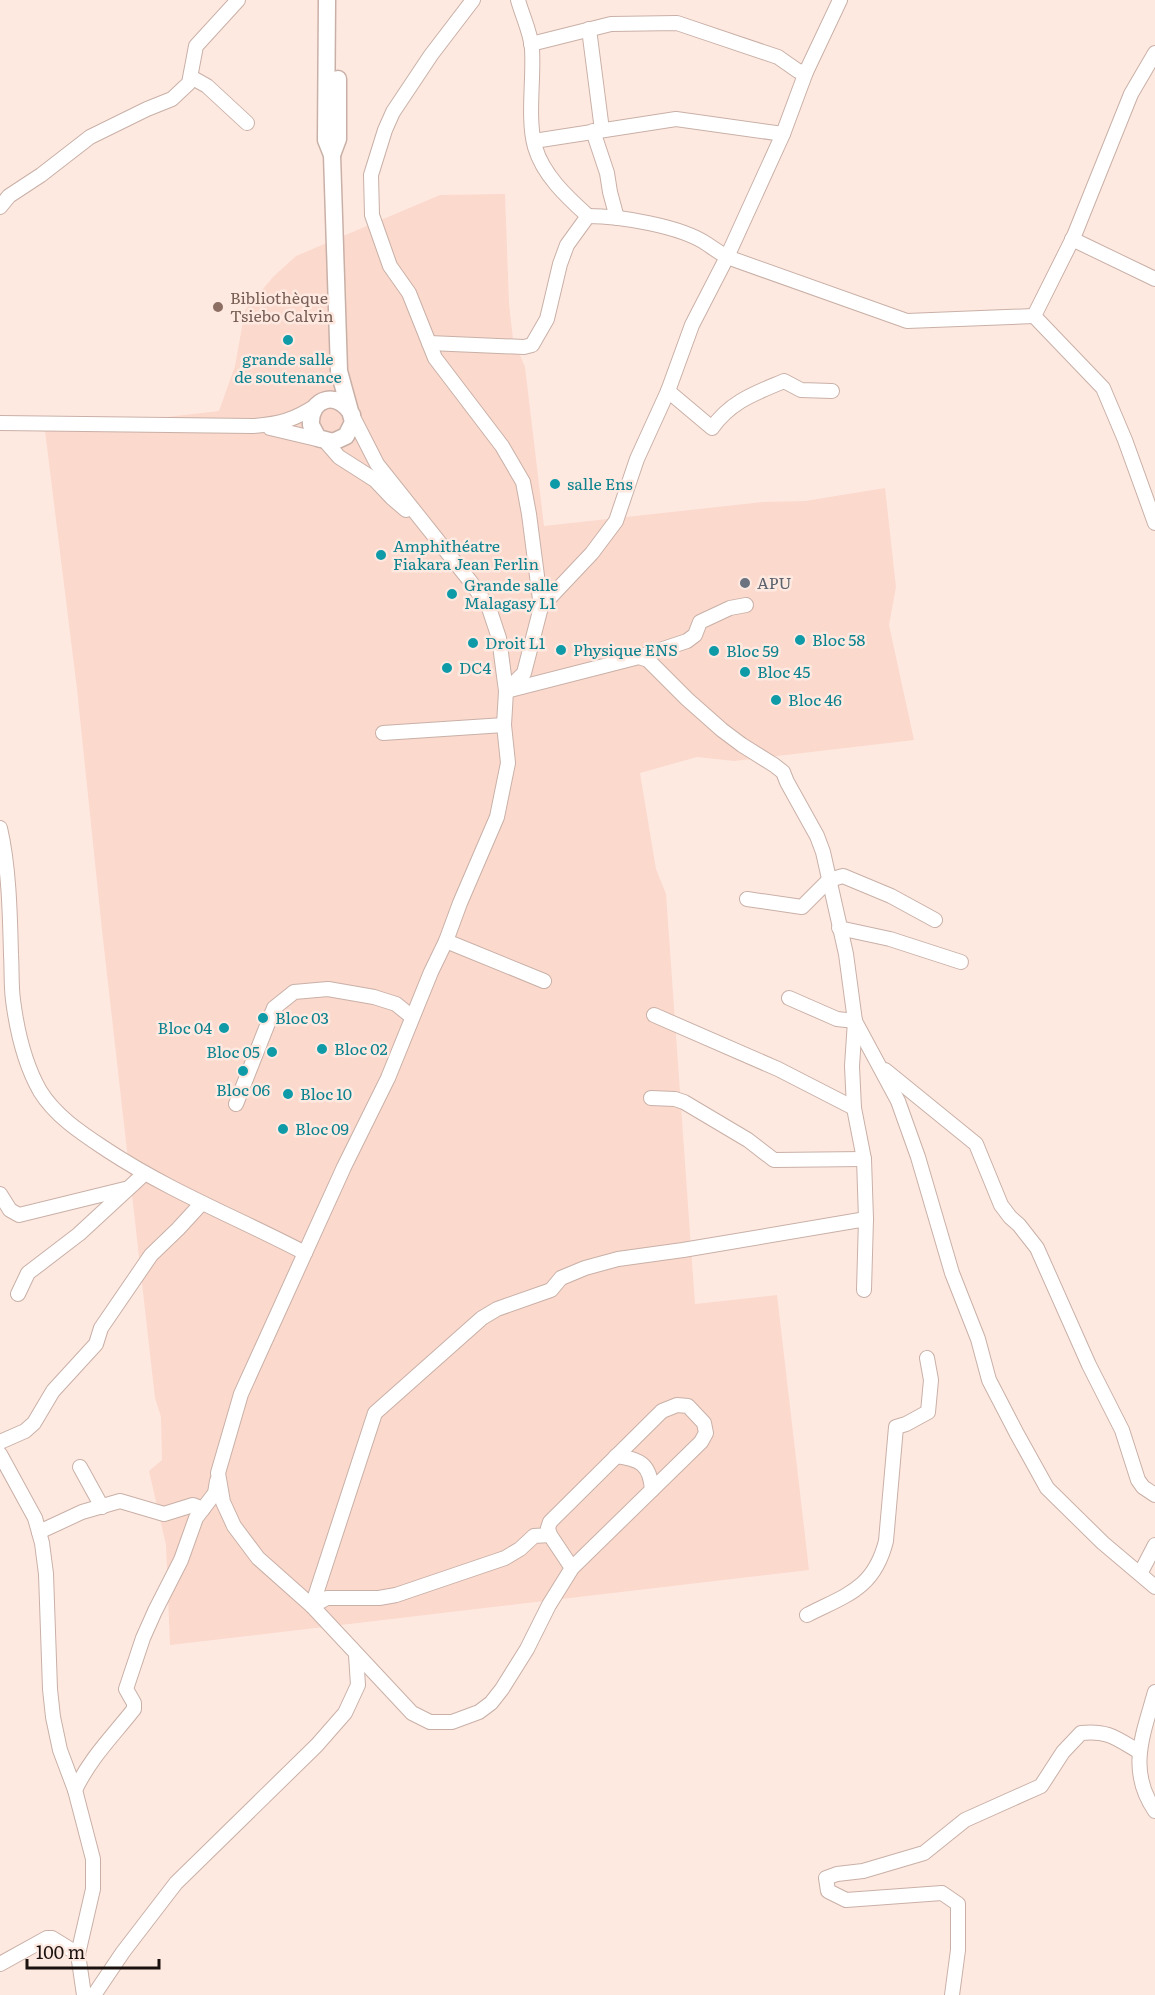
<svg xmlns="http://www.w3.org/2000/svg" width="1155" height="1995" font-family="Literata,serif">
<rect width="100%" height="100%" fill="#fee9e1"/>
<!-- built -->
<polygon fill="#fbd9cd" points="505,194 509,304 513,339 525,367 544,526 763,502 805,501 885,488 896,587 889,625 914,740 734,761 697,757 640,773 656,869 666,894 695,1304 777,1295 809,1570 170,1645 166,1545 149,1471 162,1460 161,1417 155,1398 102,930 77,689 45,431 219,411 235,366 245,310 274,276 296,256 440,195"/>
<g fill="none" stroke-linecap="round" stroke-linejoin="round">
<defs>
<g id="minor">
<polyline points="473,0 431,55 393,112 385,130 371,175 372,215 390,266 409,293 435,358 502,446 523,482 529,514 541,607"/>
<polyline points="589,29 602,130"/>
<polyline points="531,44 611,24 677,23 778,57 798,71 806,72"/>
<polyline points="1155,53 1131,94 1074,236 1034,316 1103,388 1125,440 1155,523"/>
<polyline points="191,77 207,86 247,123"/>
<polyline points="593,131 607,173 610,192 617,218"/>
<polyline points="534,141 676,119 783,134"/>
<polyline points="0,207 9,196 41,175 90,137 147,109 172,99 189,83 196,46 238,0"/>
<path d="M588,216C619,216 681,226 707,244C713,248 720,253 727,257L907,321L1034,316"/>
<polyline points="1072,239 1155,279"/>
<path d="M429,343L524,347L532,345L547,319L560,264L567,245L588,216C567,197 543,175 535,147C527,119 534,79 532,49C531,33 522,15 518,0"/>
<path d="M668,391L712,428C731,401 756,393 784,381L801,390L832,391"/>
<polyline points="352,415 377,464 470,581 489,608 499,638 506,691 504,725 508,763 497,817 460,903 446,941 431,972 388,1078 344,1167 241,1394 218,1473 223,1502 234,1526 258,1558 312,1606 412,1713 430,1722 452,1722 479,1712 491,1703 502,1689 527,1649 549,1605 572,1568 701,1442 706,1433 704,1423 688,1406 677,1405 662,1411 550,1522 548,1528 550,1535 572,1568"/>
<path d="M0,423L253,426C280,424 294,420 317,405"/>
<polyline points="270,428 325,441 339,457 375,480 392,498 406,510"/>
<polyline points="639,657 687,641 695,635 700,622 730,608 746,605"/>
<polyline points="506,691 639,657 648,660 687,699 722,730 742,745 774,765 783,772 787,782 817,836 823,852 846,954 855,1021 852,1066 854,1108 864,1159 866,1219"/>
<polyline points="506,691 524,673 541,607 592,553 616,521 637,459 668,391 692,325 727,257 783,134 806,72 840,0"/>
<polyline points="383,733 504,725"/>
<path d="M0,828C9,866 10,915 11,955C12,970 11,985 13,1000C17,1031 24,1063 40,1091C56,1117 83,1134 107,1150C171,1192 238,1218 305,1253"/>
<polyline points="747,899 802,907 829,880 843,876 891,896 935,920"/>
<polyline points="839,928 890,939 961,962"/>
<polyline points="446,941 544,981"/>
<polyline points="789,998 837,1019 855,1021"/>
<polyline points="654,1015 778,1069 854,1108"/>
<polyline points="856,1023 898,1101 918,1157 952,1273 978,1339 989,1380 1017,1434 1047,1488 1103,1543 1155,1587"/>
<polyline points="885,1070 976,1144 1001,1205 1010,1217 1019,1225 1037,1248 1089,1365 1122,1430 1138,1480 1143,1487 1155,1495"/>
<polyline points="651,1098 675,1099 684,1102 748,1140 774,1160 864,1159"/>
<polyline points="236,1104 274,1008 294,992 328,989 374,997 396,1004 412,1017"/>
<polyline points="0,1194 10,1210 19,1215 125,1189"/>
<polyline points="18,1294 28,1273 79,1234 144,1174"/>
<polyline points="0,1442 25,1431 34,1423 53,1391 96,1344 101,1328 151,1255 178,1229 201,1204"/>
<polyline points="0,1454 35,1518 42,1543 46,1574 50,1689 53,1717 60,1750 75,1790 93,1859 93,1889 78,1954 84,1995"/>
<path d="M616,1456C640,1459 650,1464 652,1490"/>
<polyline points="80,1467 102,1507"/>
<polyline points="39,1532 82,1512 120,1501 164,1514 193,1505 203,1509"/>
<polyline points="1140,1574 1155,1545"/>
<polyline points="312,1606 375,1413 482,1318 497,1309 551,1290 561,1278 585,1268 618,1259 683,1250 866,1219 864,1290"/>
<polyline points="312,1606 327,1598 379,1598 396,1595 505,1558 520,1549 534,1536 550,1535"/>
<path d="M807,1615C846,1595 874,1589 886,1541L896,1427L906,1424L928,1412L931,1380L927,1358"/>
<path d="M1155,1692C1143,1735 1127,1770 1155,1811"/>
<path d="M75,1790C91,1757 112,1737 134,1709V1703L126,1689L143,1638L155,1611L181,1560L196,1518L215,1493L217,1481"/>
<polyline points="0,1964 47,1938 52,1938 78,1954"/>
<polyline points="94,1995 123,1952 176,1883 317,1745 345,1713 358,1685 356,1655"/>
<path d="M952,1995L958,1950V1904L942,1893L846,1900L828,1891L826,1878L837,1874L863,1871L924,1853L965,1820L1041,1786L1063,1752L1081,1733C1107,1730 1116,1738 1138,1751"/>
</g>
<g id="major">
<path d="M327,0L326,140L332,155L339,371L353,422L346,436L333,442L318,438L311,425C309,397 339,390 352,415"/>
<polyline points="332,155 338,139 338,79"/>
</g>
</defs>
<!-- minor casing -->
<use href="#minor" stroke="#c9b0a7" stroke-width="16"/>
<!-- major casing -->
<use href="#major" stroke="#c9b0a7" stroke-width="19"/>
<!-- minor -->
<use href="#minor" stroke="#fff" stroke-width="14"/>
<!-- major -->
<use href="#major" stroke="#fff" stroke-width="16"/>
</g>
<!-- markers -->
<circle fill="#8d6e63" stroke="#fee9e1" stroke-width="2" cx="218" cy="307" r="6"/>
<g fill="#0f9aa8" stroke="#fee9e1" stroke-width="2">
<circle cx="288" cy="340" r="6"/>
<circle cx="555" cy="484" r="6"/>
<circle cx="381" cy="555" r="6"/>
<circle cx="452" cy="594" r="6"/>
<circle cx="800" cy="640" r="6"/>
<circle cx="473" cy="643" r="6"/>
<circle cx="561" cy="650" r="6"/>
<circle cx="714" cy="651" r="6"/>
<circle cx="447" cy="668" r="6"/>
<circle cx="745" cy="672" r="6"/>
<circle cx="776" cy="700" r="6"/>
<circle cx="263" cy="1018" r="6"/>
<circle cx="224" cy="1028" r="6"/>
<circle cx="322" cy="1049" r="6"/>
<circle cx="272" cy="1052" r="6"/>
<circle cx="243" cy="1071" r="6"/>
<circle cx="288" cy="1094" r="6"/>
<circle cx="283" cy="1129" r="6"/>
</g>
<circle fill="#6b7280" stroke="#fee9e1" stroke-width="2" cx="745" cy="583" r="6"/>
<g text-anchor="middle" stroke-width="5" stroke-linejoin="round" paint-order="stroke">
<!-- education labels -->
<g font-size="16" fill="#785e54" stroke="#fee9e1" text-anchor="start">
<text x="230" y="304">Bibliothèque<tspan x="230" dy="18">Tsiebo Calvin</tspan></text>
</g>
<!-- culture labels -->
<g font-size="16" fill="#0d838f" stroke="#fee9e1" text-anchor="start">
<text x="288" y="365" text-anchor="middle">grande salle<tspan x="288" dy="18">de soutenance</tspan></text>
<text x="567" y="490">salle Ens</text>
<text x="393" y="552">Amphithéatre<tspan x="393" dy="18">Fiakara Jean Ferlin</tspan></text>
<text x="464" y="591">Grande salle<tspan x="464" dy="18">Malagasy L1</tspan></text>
<text x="812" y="646">Bloc 58</text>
<text x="485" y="649">Droit L1</text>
<text x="573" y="656">Physique ENS</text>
<text x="726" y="657">Bloc 59</text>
<text x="459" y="674">DC4</text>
<text x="757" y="678">Bloc 45</text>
<text x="788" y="706">Bloc 46</text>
<text x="275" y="1024">Bloc 03</text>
<text x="212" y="1034" text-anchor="end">Bloc 04</text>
<text x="334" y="1055">Bloc 02</text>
<text x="260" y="1058" text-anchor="end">Bloc 05</text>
<text x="243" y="1096" text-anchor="middle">Bloc 06</text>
<text x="300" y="1100">Bloc 10</text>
<text x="295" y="1135">Bloc 09</text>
</g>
<!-- worship labels -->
<g font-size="16" fill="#5b616d" stroke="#fee9e1" text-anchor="start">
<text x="757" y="589">APU</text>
</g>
</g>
<!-- scale -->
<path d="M27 1959v9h132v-9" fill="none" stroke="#1b120f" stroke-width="3"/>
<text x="36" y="1959" font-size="18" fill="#1b120f" stroke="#fee9e1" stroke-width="4.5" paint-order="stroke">100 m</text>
</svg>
